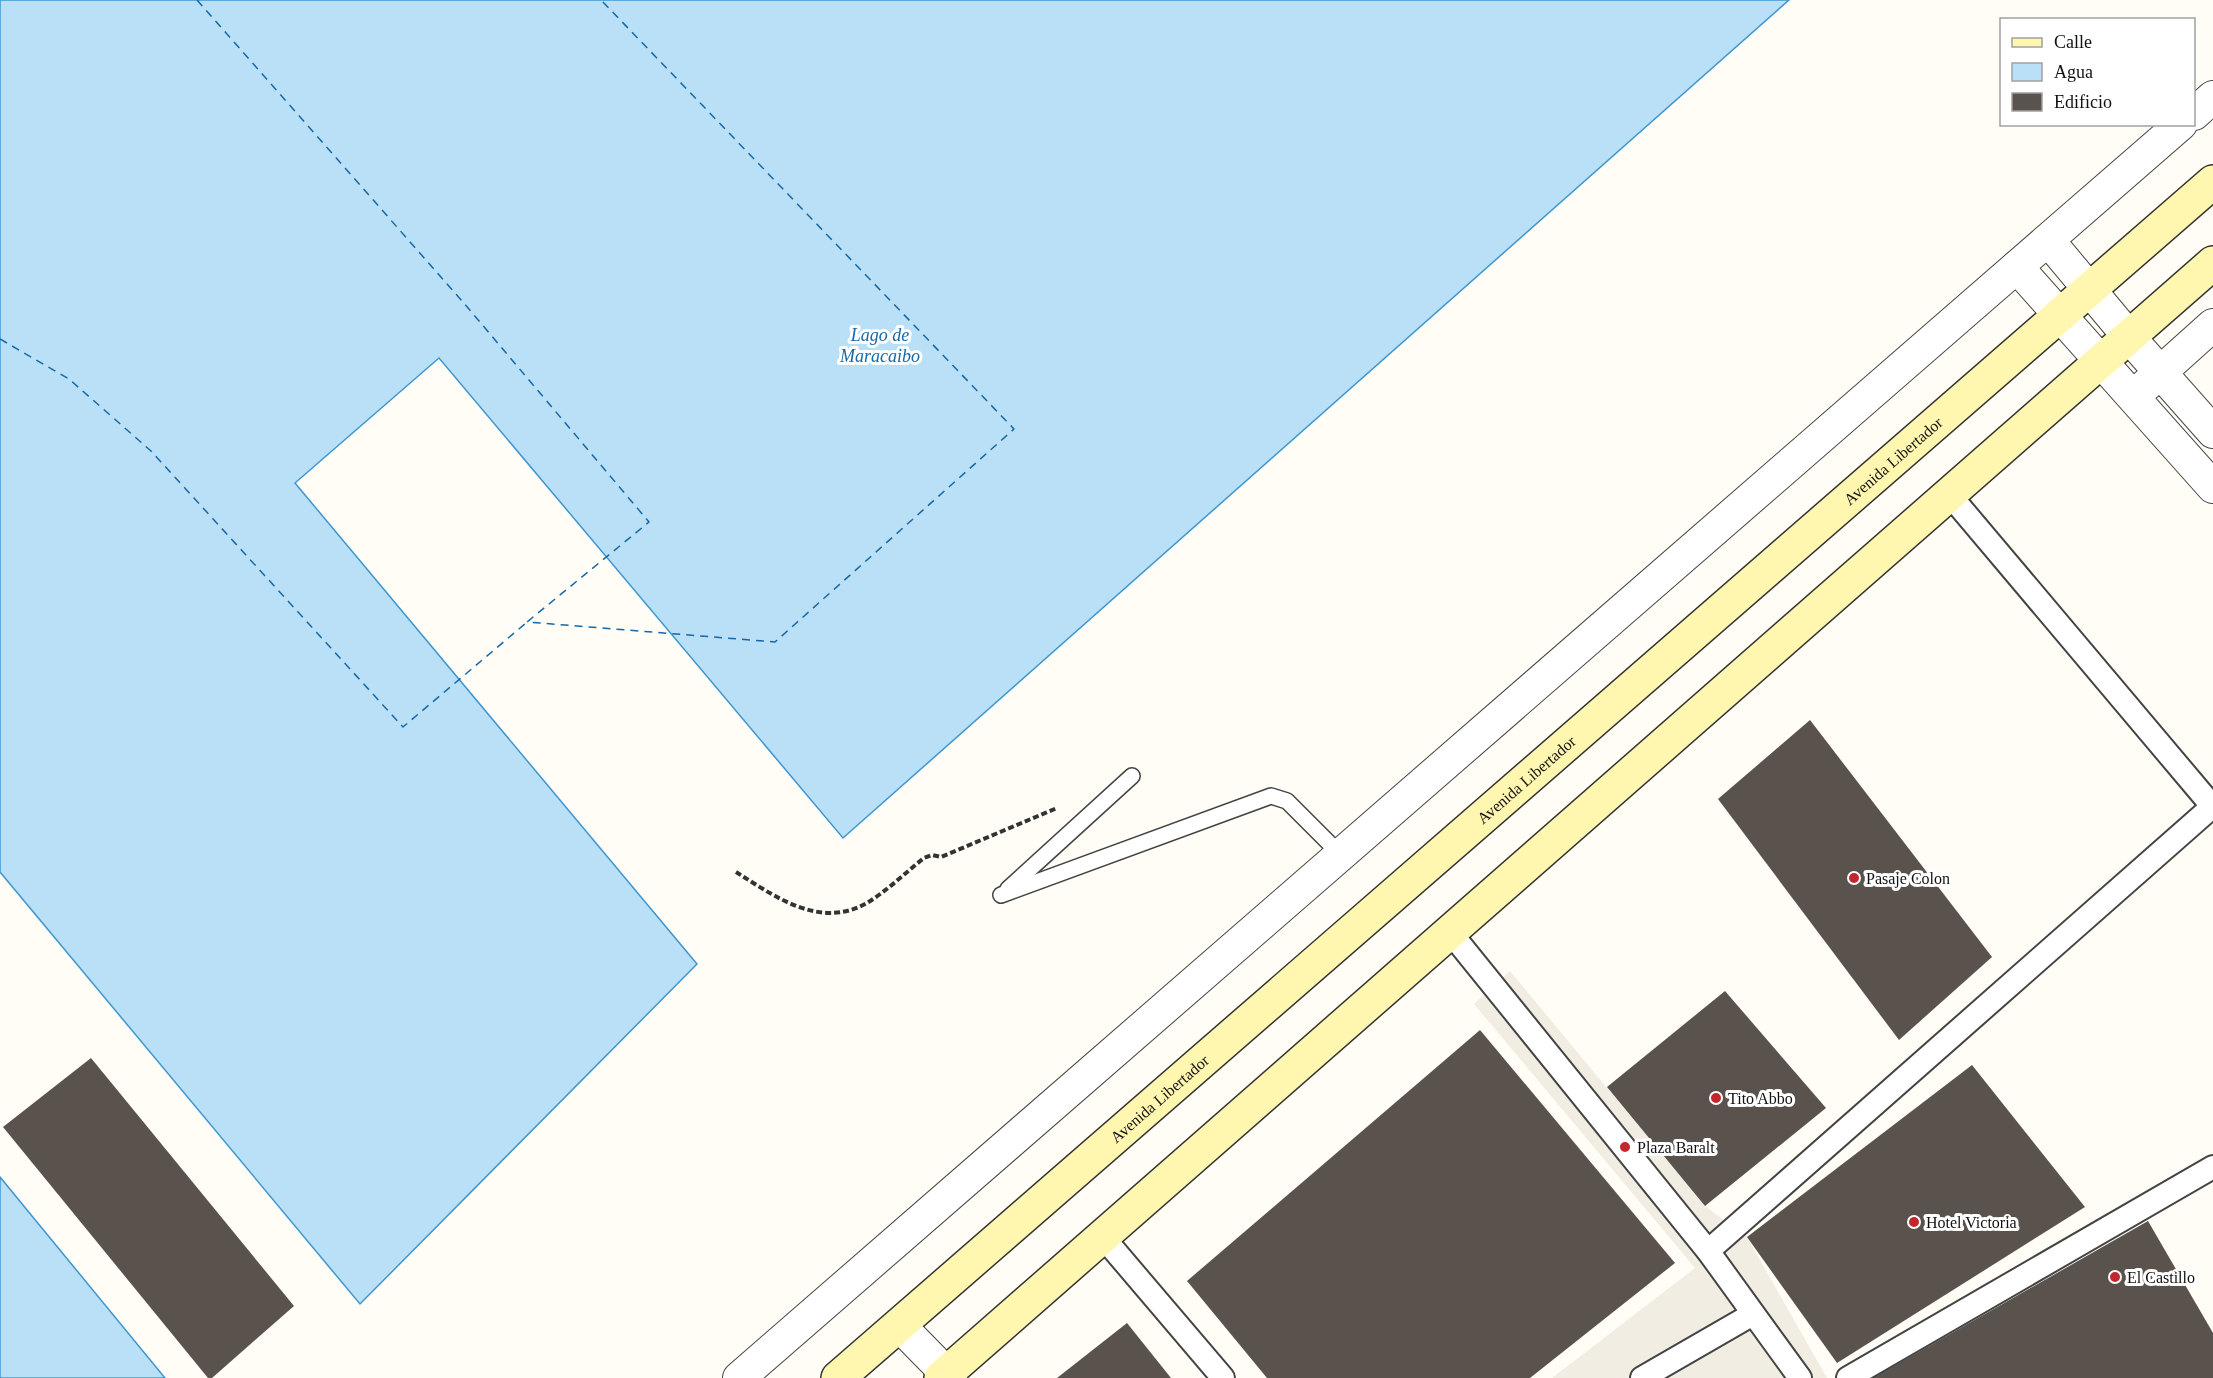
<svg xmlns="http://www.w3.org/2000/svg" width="2213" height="1378" font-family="Georgia,serif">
<rect width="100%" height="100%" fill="#fffdf5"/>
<!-- plaza -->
<polygon fill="#f1ede2" points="1510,971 1705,1206 1747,1237 1827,1378 1552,1378 1695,1268 1474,1004"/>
<!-- water -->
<g fill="#b9e0f7" stroke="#3f96cf" stroke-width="1.5">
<polygon points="0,0 1789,0 843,838 439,358 295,483 697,964 360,1304 0,872"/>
<polygon points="0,1177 165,1378 0,1378"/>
</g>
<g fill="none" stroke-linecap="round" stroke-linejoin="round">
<!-- ferry -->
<g stroke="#1768a6" stroke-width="1.5" stroke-dasharray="8 6" stroke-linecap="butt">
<polyline points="197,0 463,302 649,522 527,622 775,642 1014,429 601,0"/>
<polyline points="0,339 69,379 151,451 403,727 526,623"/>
</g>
</g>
<!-- building -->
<g fill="#5a524d">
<polygon points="1810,720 1992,957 1899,1040 1718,799"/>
<polygon points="1725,991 1826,1108 1705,1206 1607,1087"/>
<polygon points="1480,1030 1675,1263 1530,1378 1267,1378 1187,1281"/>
<polygon points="91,1058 294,1306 212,1378 208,1378 3,1127"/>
<polygon points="1972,1065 2085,1207 1837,1363 1747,1237"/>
<polygon points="2148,1221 2213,1333 2213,1378 1873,1378"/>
<polygon points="1127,1323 1171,1378 1057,1378"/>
</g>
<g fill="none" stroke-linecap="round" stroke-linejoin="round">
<defs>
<g id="service">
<polyline points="1008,889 1132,776"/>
<polyline points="1001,895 1271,796 1287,801 1340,854"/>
</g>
<g id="pedestrian">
<polyline points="1949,494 2213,807"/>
<polyline points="1450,932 1708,1251 1800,1378"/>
<polyline points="1103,1237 1223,1378"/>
<polyline points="1708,1251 2213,806"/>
<polyline points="1642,1378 1753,1314"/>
<polyline points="1848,1378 2213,1167"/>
</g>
<g id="minor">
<polyline points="2194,114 2213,97"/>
<polyline points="2048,240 2129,337 2213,432"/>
<polyline points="2017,267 2213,487"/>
<polyline points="2145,386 2213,325"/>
<polyline points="899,1325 951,1378"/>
<polyline points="739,1378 2181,124"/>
</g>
<g id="secondary">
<path id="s1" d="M838,1378L2213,182"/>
<polyline points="941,1378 2213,263"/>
</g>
</defs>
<!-- service casing -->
<use href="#service" stroke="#444" stroke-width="18"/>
<!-- pedestrian casing -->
<use href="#pedestrian" stroke="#444" stroke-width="26"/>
<!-- minor casing -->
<use href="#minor" stroke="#444" stroke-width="34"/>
<!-- secondary casing -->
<use href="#secondary" stroke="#333" stroke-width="36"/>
<!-- path -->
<path stroke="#333" stroke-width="4" stroke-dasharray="6 3" stroke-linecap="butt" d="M736,872C774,896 819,929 865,904C886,892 905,873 924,858L932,855L941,857L1057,808"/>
<!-- service -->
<use href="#service" stroke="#fff" stroke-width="15"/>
<!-- pedestrian -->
<use href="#pedestrian" stroke="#fff" stroke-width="22"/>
<!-- minor -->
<use href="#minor" stroke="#fff" stroke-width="32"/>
<!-- secondary -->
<use href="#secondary" stroke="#fff6b0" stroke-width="33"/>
</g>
<!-- markers -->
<g fill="#c4262e" stroke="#fff" stroke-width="2">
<circle cx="1854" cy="878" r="6"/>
<circle cx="1716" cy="1098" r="6"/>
<circle cx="1625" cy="1147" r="6"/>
<circle cx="1914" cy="1222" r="6"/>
<circle cx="2115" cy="1277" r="6"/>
</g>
<g text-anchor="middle" stroke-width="6" stroke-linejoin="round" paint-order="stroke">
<!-- street labels -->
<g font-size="16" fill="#111" stroke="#fff">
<text dy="6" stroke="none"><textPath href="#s1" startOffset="1398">Avenida Libertador</textPath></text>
<text dy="6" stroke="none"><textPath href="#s1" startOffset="912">Avenida Libertador</textPath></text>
<text dy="6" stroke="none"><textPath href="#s1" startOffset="426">Avenida Libertador</textPath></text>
</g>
<!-- poi labels -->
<g font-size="16" fill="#111" stroke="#fff" text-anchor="start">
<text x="1866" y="884">Pasaje Colon</text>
<text x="1728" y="1104">Tito Abbo</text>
<text x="1637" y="1153">Plaza Baralt</text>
<text x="1926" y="1228">Hotel Victoria</text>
<text x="2127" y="1283">El Castillo</text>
</g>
<!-- water labels -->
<g font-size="18" font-style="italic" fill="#1768a6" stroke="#fff">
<text x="880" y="341">Lago de<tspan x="880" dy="21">Maracaibo</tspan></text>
</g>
</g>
<!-- legend -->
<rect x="2000" y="18" width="195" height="108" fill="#ffffff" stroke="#a0a0a0" stroke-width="1.5"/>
<rect x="2012" y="38" width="30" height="9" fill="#fff6b0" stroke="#a0a0a0" stroke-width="1.5"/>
<text x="2054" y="48" font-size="18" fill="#111111">Calle</text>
<rect x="2012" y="63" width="30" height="18" fill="#b9e0f7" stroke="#a0a0a0" stroke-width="1.5"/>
<text x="2054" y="78" font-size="18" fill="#111111">Agua</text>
<rect x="2012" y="93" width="30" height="18" fill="#5a524d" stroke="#a0a0a0" stroke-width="1.5"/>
<text x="2054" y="108" font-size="18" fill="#111111">Edificio</text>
</svg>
